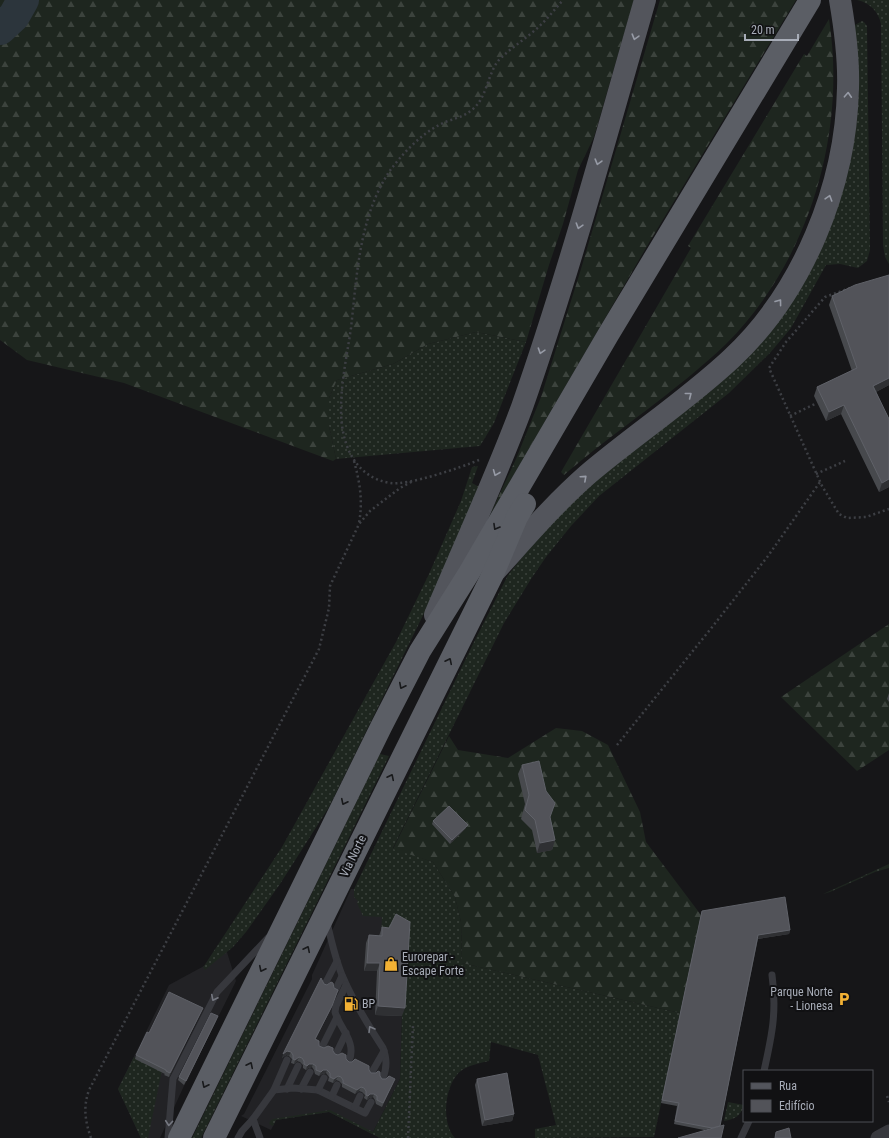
<svg xmlns="http://www.w3.org/2000/svg" width="889" height="1138" font-family="'Roboto Condensed',sans-serif">
<defs>
<pattern id="grass-dots" width="8" height="8" patternUnits="userSpaceOnUse"><rect width="8" height="8" fill="#1e261f"/><path d="M2 2h.1M6 6h.1" fill="none" stroke="#3c433d" stroke-width="1.8" stroke-linecap="round"/></pattern>
<pattern id="forest-firs" width="22" height="20" patternUnits="userSpaceOnUse"><rect width="22" height="20" fill="#1e261f"/><path d="M5 1l3.5 6h-7zM16 11l3.5 6h-7z" fill="#3c433d"/></pattern>
</defs>
<rect width="100%" height="100%" fill="#161618"/>
<!-- built -->
<g fill="#222225">
<polygon points="351,889 354,889 354,897 407,930 402,1016 400,1079 372,1134 329,1112 276,1120 271,1130 241,1116 244,1114 312,979 312,975"/>
<polygon points="225,946 236,981 183,1088 160,1138 141,1138 118,1089 169,985 204,966"/>
</g>
<!-- grass -->
<g fill="url(#grass-dots)">
<path d="M857,0H889V264L885,257L883,245L881,24C878,11 870,3 857,0Z"/>
<path d="M862,21L864,22L867,26L870,250L867,261L858,268L840,264L826,265L791,328L770,353L729,393L599,496L571,526L546,557L531,579L504,623L393,848L433,862L455,897L461,922L462,963L680,1013L654,1137L535,1138V1129L556,1125L538,1055L491,1042L489,1061C480,1063 470,1065 462,1070C445,1082 440,1122 455,1138H380L329,1112L276,1120L273,1126L269,1124L270,1121L273,1119L330,1110L373,1132L400,1079L402,1016L407,937L381,936L382,917L363,916L357,903L358,901L354,897V889L473,644L508,575L544,530L582,490L693,401L819,244L855,25Z"/>
<polygon points="476,332 526,342 494,423 480,446 336,459 329,426 329,398 337,380 393,364 428,344"/>
<polygon points="478,466 472,483 481,488 460,540 329,807 280,884 246,932 233,947 205,970 203,967 204,966 282,847 396,642 429,574 461,501 472,467"/>
<polygon points="380,754 389,756 201,1138 192,1138"/>
<polygon points="889,864 889,868 875,872 830,892 823,894"/>
<polygon points="134,1057 162,1070 148,1138 141,1138 118,1089"/>
<path d="M728,1102L744,1105C741,1116 735,1119 724,1121Z"/>
</g>
<!-- forest -->
<g fill="url(#forest-firs)">
<polygon points="0,0 634,0 594,137 578,170 563,224 549,265 526,342 476,332 428,344 393,364 337,380 329,398 329,426 336,459 333,461 124,383 27,360 0,340"/>
<polygon points="660,0 796,0 650,241 488,519 516,459 541,397 581,269"/>
<path d="M829,19C847,134 809,261 726,344C676,392 616,430 564,475L561,472L691,248L688,246L804,54L807,56Z"/>
<polygon points="889,624 889,750 857,771 781,697"/>
<polygon points="556,728 582,731 608,745 640,812 646,842 701,915 680,1013 462,963 461,922 455,897 433,862 393,849 449,736 458,750 508,758"/>
</g>
<g fill="none" stroke-linecap="round" stroke-linejoin="round">
<!-- river -->
<polyline stroke="#2c353c" stroke-width="32" points="0,29 14,16 23,0"/>
<!-- path -->
<g stroke="#3d3f44" stroke-width="2.5" stroke-dasharray="2 3" stroke-linecap="butt">
<polyline points="850,288 825,297 786,342 769,368 822,486 839,514 847,518 866,517 889,509"/>
<polyline points="790,416 817,403"/>
<path d="M479,460C462,467 408,486 390,483C354,477 341,443 341,410C341,382 347,355 351,328C357,275 359,218 389,172C401,155 420,135 439,125C450,119 463,118 473,109C487,97 487,76 498,61C509,49 523,41 535,30C546,21 554,10 563,0"/>
<path d="M354,461C360,483 363,501 359,523"/>
<polyline points="816,474 845,461"/>
<polyline points="617,745 713,626 768,556 820,482"/>
<polyline points="887,1096 889,1102"/>
<path d="M91,1138C85,1121 83,1107 89,1090L319,649L329,608L330,586L359,524L370,511L400,488L413,481"/>
<polyline points="408,1138 413,1025"/>
</g>
<!-- service -->
<g stroke="#37383d" stroke-width="7">
<path d="M327,922C331,940 335,958 342,975C353,1001 368,1025 383,1048C387,1059 387,1067 383,1078"/>
<polyline points="325,984 337,961"/>
<path d="M346,985L336,1006L335,1012C340,1029 357,1042 349,1061"/>
<polyline points="336,989 342,976"/>
<polyline points="322,1047 337,1017"/>
<polyline points="336,1054 346,1033"/>
<path d="M764,1071C772,1035 777,1012 772,975"/>
<polyline points="372,1072 384,1051"/>
<polyline points="287,1089 298,1066"/>
<polyline points="301,1089 310,1072"/>
<polyline points="274,1090 293,1088 318,1090 365,1113 371,1102"/>
<polyline points="318,1090 324,1078"/>
<polyline points="332,1096 337,1085"/>
<polyline points="355,1107 360,1096"/>
<polyline points="253,1119 260,1138"/>
<polyline points="168,1138 173,1079 217,992 268,938"/>
<polyline points="238,1138 242,1131 253,1119 274,1090 287,1060"/>
<polyline points="741,1138 749,1121"/>
</g>
<!-- minor -->
<polyline stroke="#37383d" stroke-width="15" points="878,1138 889,1132"/>
<!-- primary -->
<g stroke="#53555c" stroke-width="22">
<path d="M496,570C526,537 554,504 587,475C634,435 686,401 731,359C803,292 846,186 848,88C849,59 845,29 840,0"/>
<path d="M435,615C464,546 496,477 522,407C569,273 606,136 645,0"/>
</g>
<!-- trunk -->
<g stroke="#5b5e65" stroke-width="22">
<polyline points="179,1138 381,727 420,651 469,573 608,335 810,0"/>
<polyline points="214,1138 493,574 517,517 525,504"/>
</g>
</g>
<!-- wall -->
<g fill="#47494d">
<polygon points="889,275 889,385 876,392 889,419 889,487 879,492 841,414 826,421 814,396 817,387 852,371 829,305 832,296"/>
<polygon points="889,693 889,702 887,699"/>
<polygon points="522,765 550,817 555,840 552,850 537,853 532,830 521,819 525,804 518,774"/>
<polygon points="433,821 466,828 450,844 432,824"/>
<polygon points="702,911 790,930 789,934 758,939 720,1126 704,1130 674,1124 677,1106 661,1103 701,915"/>
<polygon points="382,927 402,1016 375,1015 377,971 364,971 366,943 369,935 379,936"/>
<polygon points="324,984 338,990 330,1010 315,1040 319,1046 333,1051 335,1054 346,1059 349,1062 369,1070 371,1073 380,1076 382,1079 393,1083 382,1107 376,1104 375,1100 373,1097 369,1098 367,1100 364,1098 365,1095 362,1092 359,1091 355,1094 342,1087 342,1084 339,1081 336,1080 333,1083 328,1081 329,1077 326,1073 322,1074 319,1076 315,1074 314,1070 312,1067 308,1068 306,1070 303,1068 303,1065 300,1062 297,1061 294,1064 291,1063 292,1059 289,1056 286,1055 282,1058"/>
<polygon points="203,1008 169,1077 164,1075 165,1074 135,1059 136,1055 149,1033"/>
<polygon points="217,1019 184,1085 178,1080 179,1077"/>
<polygon points="477,1079 514,1114 512,1121 482,1126 475,1085"/>
</g>
<!-- shaded-wall -->
<g fill="#2f3033">
<polygon points="889,378 889,385 870,395 873,386"/>
<polygon points="844,405 841,414 826,421 829,412"/>
<polygon points="889,479 889,487 879,492 882,483"/>
<polygon points="468,825 466,828 450,844 452,840"/>
<polygon points="555,840 552,850 537,853 540,843"/>
<polygon points="790,930 789,934 757,939 758,935"/>
<polygon points="367,963 380,963 377,971 364,971"/>
<polygon points="332,1006 330,1010 314,1043 315,1039"/>
<polygon points="378,1006 405,1008 402,1016 375,1015"/>
<polygon points="203,1008 201,1012 169,1077 170,1073"/>
<polygon points="218,1016 217,1019 184,1085 186,1081"/>
<polygon points="287,1051 291,1052 289,1056 286,1055 282,1058 283,1054"/>
<polygon points="299,1057 297,1061 294,1064 295,1060"/>
<polygon points="309,1064 313,1064 312,1067 308,1068 306,1070 307,1066"/>
<polygon points="323,1070 327,1070 326,1073 322,1074 319,1076 321,1072"/>
<polygon points="338,1076 336,1080 333,1083 334,1079"/>
<polygon points="361,1087 359,1091 355,1094 357,1090"/>
<polygon points="370,1094 374,1094 373,1097 369,1098 367,1100 368,1096"/>
<polygon points="514,1114 512,1121 482,1126 485,1120"/>
</g>
<!-- building -->
<g fill="#525359" stroke="#5f6168">
<polygon points="889,275 889,378 873,386 889,419 889,479 882,483 844,405 829,412 817,387 857,368 832,296 855,285"/>
<polygon points="539,761 546,791 555,803 550,817 555,840 540,843 535,820 525,810 529,795 522,765"/>
<polygon points="449,806 468,825 452,840 433,821"/>
<polygon points="785,897 790,930 758,935 720,1126 712,1128 675,1121 679,1103 662,1100 702,911"/>
<polygon points="396,914 410,922 405,1008 378,1006 380,963 367,963 369,935 382,936 382,927 389,928"/>
<polygon points="321,978 324,984 327,985 331,982 333,983 334,988 338,990 332,1006 315,1039 319,1041 319,1046 324,1048 328,1046 333,1048 333,1051 335,1054 338,1055 342,1053 346,1055 346,1059 349,1062 352,1062 355,1059 369,1066 369,1070 371,1073 376,1073 378,1071 380,1072 380,1076 382,1079 386,1079 389,1076 395,1079 383,1103 377,1100 377,1096 374,1094 370,1094 368,1096 366,1095 366,1091 364,1088 361,1087 357,1090 343,1083 343,1080 341,1077 338,1076 334,1079 330,1077 330,1073 327,1070 323,1070 321,1072 316,1070 316,1066 313,1064 309,1064 307,1066 304,1064 304,1061 302,1058 299,1057 295,1060 293,1059 293,1055 291,1052 287,1051 283,1054"/>
<polygon points="169,992 203,1008 170,1073 166,1071 166,1070 136,1055 147,1032 149,1033"/>
<polygon points="211,1013 218,1016 186,1081 179,1077"/>
<polygon points="507,1073 514,1114 485,1120 477,1079"/>
<polygon points="724,1125 721,1138 678,1138"/>
<polygon points="789,1128 791,1138 775,1138 776,1132"/>
</g>
<!-- one-way arrows -->
<defs><path id="oneway-chevron" d="M-2-3.5L2.5 0L-2 3.5" fill="none" stroke-width="1.6" stroke-linecap="round" stroke-linejoin="round"/></defs>
<g stroke="#979ba6">
<use href="#oneway-chevron" transform="translate(635 37) rotate(106)"/>
<use href="#oneway-chevron" transform="translate(848 95) rotate(-87)"/>
<use href="#oneway-chevron" transform="translate(598 162) rotate(106)"/>
<use href="#oneway-chevron" transform="translate(829 198) rotate(-73)"/>
<use href="#oneway-chevron" transform="translate(579 226) rotate(107)"/>
<use href="#oneway-chevron" transform="translate(779 302) rotate(-53)"/>
<use href="#oneway-chevron" transform="translate(541 351) rotate(108)"/>
<use href="#oneway-chevron" transform="translate(689 395) rotate(-38)"/>
<use href="#oneway-chevron" transform="translate(496 473) rotate(112)"/>
<use href="#oneway-chevron" transform="translate(584 478) rotate(-42)"/>
</g>
<g stroke="#18191b">
<use href="#oneway-chevron" transform="translate(496 527) rotate(120)"/>
<use href="#oneway-chevron" transform="translate(449 661) rotate(-64)"/>
<use href="#oneway-chevron" transform="translate(402 686) rotate(117)"/>
<use href="#oneway-chevron" transform="translate(391 777) rotate(-64)"/>
<use href="#oneway-chevron" transform="translate(344 802) rotate(116)"/>
<use href="#oneway-chevron" transform="translate(307 949) rotate(-64)"/>
<use href="#oneway-chevron" transform="translate(262 969) rotate(116)"/>
<use href="#oneway-chevron" transform="translate(250 1065) rotate(-64)"/>
<use href="#oneway-chevron" transform="translate(205 1085) rotate(116)"/>
</g>
<g stroke="#757881">
<use href="#oneway-chevron" transform="translate(214 998) rotate(117)"/>
<use href="#oneway-chevron" transform="translate(371 1029) rotate(-121)"/>
<use href="#oneway-chevron" transform="translate(169 1123) rotate(95)"/>
</g>
<!-- icons -->
<defs>
<symbol id="shop-bare" viewBox="-9 -9 18 18"><path d="M-5-2.5h2.3a2.7 3.5 0 0 1 5.4 0H5L5.5 6h-11ZM-1.5-2.5h3a1.5 2.3 0 0 0-3 0Z" fill="#f2b134" stroke="#111113" stroke-width="2.5" paint-order="stroke"/></symbol>
<symbol id="parking-bare" viewBox="-9 -9 18 18"><path d="M-3.5-5.5H1a3.5 3.5 0 0 1 0 7H-1V5.5H-3.5ZM-1-3.4V-.6H.8a1.4 1.4 0 0 0 0-2.8Z" fill="#f2b134" stroke="#111113" stroke-width="2.5" paint-order="stroke"/></symbol>
<symbol id="fuel-bare" viewBox="-9 -9 18 18"><path d="M-5.5-6h7V0h2V4h1.3V-2.5L3-4.5l.8-.8L6-3V5H2.5V1h-1V6h-7ZM-4.2-4.7v3.2H.2V-4.7Z" fill="#f2b134" stroke="#111113" stroke-width="2.5" paint-order="stroke"/></symbol>
</defs>
<g fill-rule="evenodd">
<use href="#shop-bare" x="381" y="954" width="20" height="20"/>
<use href="#parking-bare" x="834" y="989" width="20" height="20"/>
<use href="#fuel-bare" x="341" y="994" width="20" height="20"/>
</g>
<g text-anchor="middle" stroke-width="4" stroke-linejoin="round" paint-order="stroke">
<!-- street labels -->
<g font-size="12" fill="#a8adb8" stroke="#111113">
<text transform="translate(353 856) rotate(-64)" y="4">Via Norte</text>
</g>
<!-- poi labels -->
<g font-size="12" fill="#a8adb8" stroke="#111113" text-anchor="start">
<text x="402" y="961">Eurorepar -<tspan x="402" dy="14">Escape Forte</tspan></text>
<text x="833" y="996" text-anchor="end">Parque Norte<tspan x="833" dy="14">- Lionesa</tspan></text>
<text x="362" y="1008">BP</text>
</g>
</g>
<!-- legend -->
<rect x="743" y="1070" width="130" height="52" fill="#111113" stroke="#4d4f55"/>
<rect x="751" y="1083" width="20" height="6" fill="#53555c" stroke="#4d4f55"/>
<text x="779" y="1090" font-size="12" fill="#a8adb8">Rua</text>
<rect x="751" y="1100" width="20" height="12" fill="#525359" stroke="#4d4f55"/>
<text x="779" y="1110" font-size="12" fill="#a8adb8">Edifício</text>
<!-- scale -->
<path d="M745 34v6h53v-6" fill="none" stroke="#a8adb8" stroke-width="2"/>
<text x="751" y="34" font-size="12" fill="#a8adb8" stroke="#111113" stroke-width="3" paint-order="stroke">20 m</text>
</svg>
